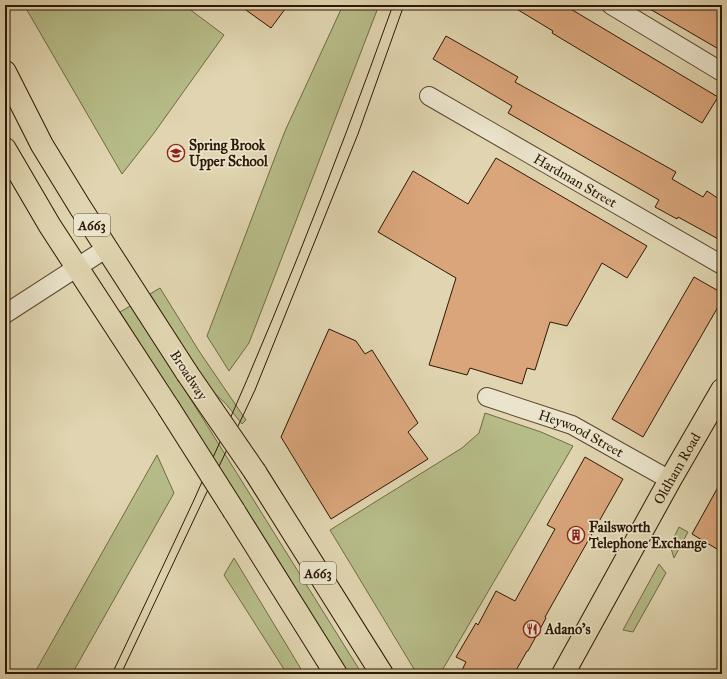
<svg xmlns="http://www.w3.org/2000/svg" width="727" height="679" font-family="'IM FELL Great Primer',serif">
<rect width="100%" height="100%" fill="#e0d5b0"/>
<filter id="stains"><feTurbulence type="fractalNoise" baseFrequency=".005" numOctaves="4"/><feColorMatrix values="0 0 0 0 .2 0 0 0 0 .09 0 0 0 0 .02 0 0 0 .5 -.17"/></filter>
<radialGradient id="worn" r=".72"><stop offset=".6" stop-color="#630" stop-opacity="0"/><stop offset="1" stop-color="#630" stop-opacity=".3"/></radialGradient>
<!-- green -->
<g fill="#b6bc88" stroke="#716a46">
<polygon points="24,5 184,5 224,35 154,133 122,174"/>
<polygon points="343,5 379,5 249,343 229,371 207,336 285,131"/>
<polygon points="160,288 199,351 246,420 242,424 226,404 209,388 192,363 150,294"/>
<polygon points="132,305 362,674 347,674 238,498 120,312"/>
<polygon points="485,413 541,432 573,446 440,674 417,674 330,530 462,448 479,433"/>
<polygon points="157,455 174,493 72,674 34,674"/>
<polygon points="679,527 688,532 674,558 670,545"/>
<polygon points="234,558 304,674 287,674 224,575"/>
<polygon points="659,564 666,573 633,632 623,630"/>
</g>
<!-- building -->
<g fill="#daa57b" stroke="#2c1804">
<polygon points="239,5 288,5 271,28"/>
<polygon points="510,5 564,5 718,97 702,123 552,33 553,31"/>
<polygon points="643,5 711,5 722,11 722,51"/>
<polygon points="446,36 518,77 515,82 676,172 672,179 703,197 707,191 722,201 722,241 678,217 677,219 655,207 659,200 508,113 512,106 433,59"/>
<polygon points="496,158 647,246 627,278 602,263 567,326 550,322 535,370 527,368 522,384 470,368 467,375 429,365 456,278 378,232 413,171 468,204"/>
<polygon points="694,277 722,293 722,300 643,437 612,419"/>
<polygon points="329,329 356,341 365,354 372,350 418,423 408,432 428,459 331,519 281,437"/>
<polygon points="585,457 623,479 545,617 546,618 528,651 527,651 514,674 460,674 466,662 456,657 476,623 478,625 496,591 515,601 555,529 547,525"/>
<polygon points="722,480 722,552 692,534"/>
</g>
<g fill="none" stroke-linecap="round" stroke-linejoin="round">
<defs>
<g id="street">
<polyline points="611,5 722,72"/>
<path id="s1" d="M429,96L722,265"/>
<polyline points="5,314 107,248"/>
<path id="s2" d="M487,397L572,425L670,480"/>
</g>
<g id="highway">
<polyline points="5,72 42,145 80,207 187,373"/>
<polyline points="5,149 50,226 168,407"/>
<polyline points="255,472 382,674"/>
<polyline points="234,511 336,674"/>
<path id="s3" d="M563,674L670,480L722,390"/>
</g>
</defs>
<!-- street casing -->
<use href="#street" stroke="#59472f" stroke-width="20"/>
<!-- highway casing -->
<use href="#highway" stroke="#2c1804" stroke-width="24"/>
<!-- street -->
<use href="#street" stroke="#ebe4cc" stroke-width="18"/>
<!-- highway -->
<use href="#highway" stroke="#e0d5b0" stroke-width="22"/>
<!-- tram -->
<g stroke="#2c1804" stroke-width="1">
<path d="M112,674C139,617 166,560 193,502C267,340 333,173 393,5"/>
<polyline points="121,674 255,390 358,134 404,5"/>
</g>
<defs>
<g id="highway-bridge">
<polyline points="187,373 255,472"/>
<polyline points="168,407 234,511"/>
</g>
</defs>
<!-- highway-bridge casing -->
<use href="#highway-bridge" stroke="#2c1804" stroke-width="24" stroke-linecap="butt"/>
<!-- highway-bridge -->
<use href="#highway-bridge" stroke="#e0d5b0" stroke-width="22"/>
</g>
<!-- icons -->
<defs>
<symbol id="school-ring" viewBox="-11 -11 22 22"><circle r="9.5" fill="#ebe4cc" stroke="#8f2418" stroke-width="1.5"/><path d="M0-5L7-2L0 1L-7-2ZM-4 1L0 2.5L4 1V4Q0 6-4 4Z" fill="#8f2418"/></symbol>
<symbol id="building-ring" viewBox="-11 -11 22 22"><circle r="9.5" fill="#ebe4cc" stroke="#8f2418" stroke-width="1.5"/><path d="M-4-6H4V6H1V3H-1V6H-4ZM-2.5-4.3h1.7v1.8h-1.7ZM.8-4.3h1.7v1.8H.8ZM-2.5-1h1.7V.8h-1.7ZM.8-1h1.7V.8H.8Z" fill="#8f2418"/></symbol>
<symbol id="restaurant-ring" viewBox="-11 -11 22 22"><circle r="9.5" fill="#ebe4cc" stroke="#8f2418" stroke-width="1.5"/><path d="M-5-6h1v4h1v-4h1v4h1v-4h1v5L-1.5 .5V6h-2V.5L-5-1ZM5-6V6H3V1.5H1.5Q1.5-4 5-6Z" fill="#8f2418"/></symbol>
</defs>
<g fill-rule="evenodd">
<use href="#school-ring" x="166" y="143" width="20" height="20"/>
<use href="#building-ring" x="566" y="525" width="20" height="20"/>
<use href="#restaurant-ring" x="522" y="619" width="20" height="20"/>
</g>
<g text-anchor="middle" stroke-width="3.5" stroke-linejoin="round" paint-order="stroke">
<!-- shield labels -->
<g fill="#ebe4cc" stroke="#655540" stroke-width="1">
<rect x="74" y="214" width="36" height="22" rx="3"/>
<rect x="300" y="562" width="36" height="22" rx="3"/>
</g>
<g font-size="13" font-weight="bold" fill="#2c1804">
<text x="92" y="230">A663</text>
<text x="318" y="578">A663</text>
</g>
<!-- poi labels -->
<g font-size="14" font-weight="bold" fill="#2c1804" stroke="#ebe4cc" text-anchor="start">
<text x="189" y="150">Spring Brook<tspan x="189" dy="16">Upper School</tspan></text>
<text x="589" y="532">Failsworth<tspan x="589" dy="16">Telephone Exchange</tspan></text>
<text x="545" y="634">Adano's</text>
</g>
<!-- street labels -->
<g font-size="14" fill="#2c1804" stroke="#ebe4cc">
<text dy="5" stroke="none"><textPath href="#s1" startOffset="169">Hardman Street</textPath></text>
<text transform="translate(189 375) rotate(57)" y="5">Broadway</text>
<text dy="5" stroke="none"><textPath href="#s2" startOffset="101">Heywood Street</textPath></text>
<text dy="5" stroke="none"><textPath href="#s3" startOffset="235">Oldham Road</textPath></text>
</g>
</g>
<!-- margin -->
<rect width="727" height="679" fill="none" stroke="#e0d5b0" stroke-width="20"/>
<rect x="6" y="6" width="715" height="667" fill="none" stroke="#2c1804" stroke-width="2"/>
<rect x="10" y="10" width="707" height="659" fill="none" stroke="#2c1804"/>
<rect width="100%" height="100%" filter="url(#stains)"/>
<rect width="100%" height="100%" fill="url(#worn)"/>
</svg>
